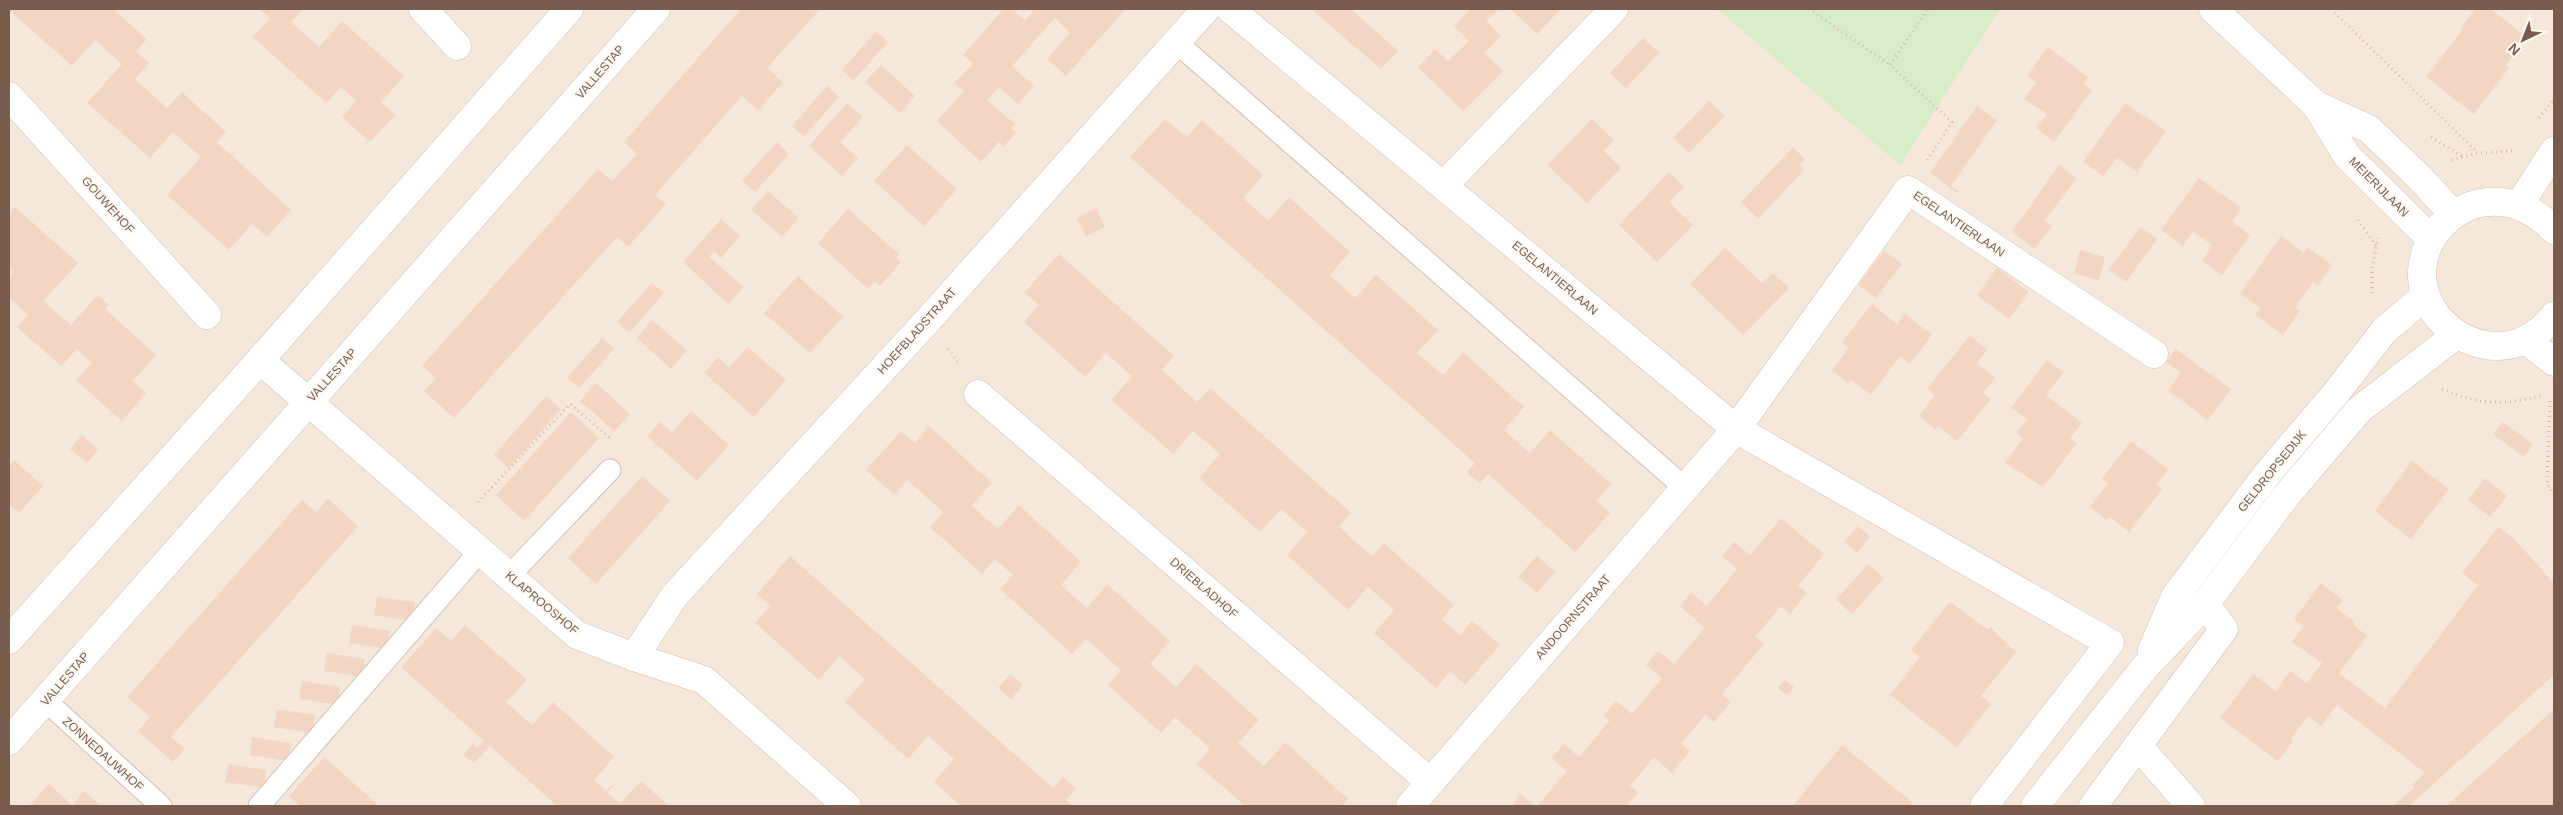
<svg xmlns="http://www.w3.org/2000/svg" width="2563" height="815" font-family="Arial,sans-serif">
<rect width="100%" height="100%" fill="#fdf6ec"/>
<!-- residential -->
<rect fill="#f5e8da" x="9" y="9" width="2545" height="797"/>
<!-- green -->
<polygon fill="#d8ecc9" points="1717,9 2000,9 1900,165"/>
<!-- building -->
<g fill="#f3d5c3">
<polygon points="11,9 113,9 147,39 136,51 149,63 135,79 167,108 182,92 226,132 217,142 291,210 267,237 252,224 229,250 167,195 201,157 173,132 150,158 87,103 122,64 95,40 72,66 9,10"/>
<polygon points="259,9 303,9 291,22 319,47 342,21 404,76 381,102 395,115 370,142 342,117 356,101 341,87 326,103 253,37 270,18"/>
<polygon points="741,9 820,9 767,68 783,82 758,111 742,96 655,195 666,204 628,247 617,237 454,418 424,391 436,378 422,366 598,169 612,181 637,154 624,142"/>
<polygon points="1003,9 1012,9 1025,20 1035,9 1122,9 1124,11 1066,76 1047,59 1070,33 1055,18 1012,66 1034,86 1018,104 999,87 987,100 1015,124 1011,128 1016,133 1003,147 999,142 981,162 937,121 964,91 954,83 973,64 963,55"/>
<polygon points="1313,9 1351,9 1398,51 1381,69 1312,10"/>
<polygon points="1471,9 1499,9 1486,21 1501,36 1484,53 1503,71 1463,111 1418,67 1435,49 1448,61 1469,41 1454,26"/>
<polygon points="1510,9 1561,9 1537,34"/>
<polygon points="2475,9 2491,9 2526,37 2506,65 2509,68 2474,114 2426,77 2463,29 2461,28"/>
<polygon points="876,31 888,42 853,81 842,70"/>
<polygon points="1643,38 1659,53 1626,88 1610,73"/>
<polygon points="2048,47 2088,77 2083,84 2092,90 2054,142 2036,128 2047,114 2024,99 2036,82 2027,76"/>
<polygon points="881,65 915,96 900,113 865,82"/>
<polygon points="827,86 839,97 804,137 792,126"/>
<polygon points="1709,101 1725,116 1689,153 1673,138"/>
<polygon points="847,103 863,117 840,142 858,158 842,176 809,146"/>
<polygon points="2125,103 2166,131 2137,172 2117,158 2103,176 2083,162"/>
<polygon points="1977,106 1997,120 1951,186 1959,191 1957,193 1930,173"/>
<polygon points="1165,119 1187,137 1202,120 1263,175 1243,198 1268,221 1289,197 1350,252 1330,275 1355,298 1376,275 1438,330 1417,353 1443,375 1463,352 1524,407 1504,430 1530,453 1550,430 1611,484 1597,501 1610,513 1575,552 1488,474 1480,484 1467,472 1475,463 1130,157"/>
<polygon points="1592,119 1614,140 1604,151 1621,168 1587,203 1547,165"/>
<polygon points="777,142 789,154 755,192 742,181"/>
<polygon points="907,145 957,189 924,226 874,181"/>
<polygon points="1793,147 1805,159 1799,165 1804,170 1758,219 1741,202"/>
<polygon points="2059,165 2077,178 2045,220 2052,226 2035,249 2012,232"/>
<polygon points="1669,172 1684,187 1669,202 1693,225 1657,262 1619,225"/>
<polygon points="2199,178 2241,208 2232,222 2250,235 2222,275 2202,261 2212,245 2193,231 2183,246 2161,230"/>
<polygon points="768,191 799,218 782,237 751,210"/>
<polygon points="15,207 78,263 43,301 71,325 98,295 109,305 105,309 156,355 133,381 146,393 122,421 76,380 92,363 77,349 61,366 17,327 28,315 9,297 9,277 13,272 9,268 9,214"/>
<polygon points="1096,208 1105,227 1086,236 1077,218"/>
<polygon points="848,209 899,254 896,258 901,262 880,286 875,281 868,289 818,243"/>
<polygon points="721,219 740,236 721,258 714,251 709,257 744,287 728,304 683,262"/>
<polygon points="2140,227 2157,239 2126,282 2109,270"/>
<polygon points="2281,236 2304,253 2307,247 2332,265 2318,286 2313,282 2295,307 2300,311 2283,335 2255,315 2260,308 2240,294"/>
<polygon points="1725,248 1762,283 1773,273 1789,288 1743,335 1690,284"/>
<polygon points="2080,250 2105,257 2099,280 2074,274"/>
<polygon points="1884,251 1902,264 1876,298 1858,285"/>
<polygon points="1059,254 1174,356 1162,370 1197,402 1210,388 1351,513 1339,526 1354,541 1372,556 1384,543 1454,605 1442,619 1460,635 1472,621 1500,645 1465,685 1450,671 1436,688 1374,633 1394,610 1368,587 1348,610 1287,555 1307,532 1281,509 1260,532 1199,478 1220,454 1193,431 1173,454 1111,400 1132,376 1106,353 1085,377 1024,322 1039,305 1024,293"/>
<polygon points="1997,268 2029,292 2009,319 1977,295"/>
<polygon points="798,276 843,317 810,353 764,313"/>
<polygon points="652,283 664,293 629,333 617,322"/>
<polygon points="1872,304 1897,324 1905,314 1932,335 1910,364 1900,356 1871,395 1851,380 1848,383 1832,370 1849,348 1842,342"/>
<polygon points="652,320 687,350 671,369 637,338"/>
<polygon points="1970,335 1987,350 1977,363 1995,378 1983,393 1991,399 1957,441 1938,426 1935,429 1919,416 1935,395 1927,389"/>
<polygon points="602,338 614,349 579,388 567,378"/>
<polygon points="748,347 786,380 754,417 704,373 718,357 729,367"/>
<polygon points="2176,349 2231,389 2208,420 2168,390 2181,373 2166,362"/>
<polygon points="2047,360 2064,372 2046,395 2082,423 2070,438 2077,443 2043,487 2005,463 2023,438 2016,433 2027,419 2011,408"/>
<polygon points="596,383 630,414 614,431 580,401"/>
<polygon points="546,396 561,409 509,468 494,455"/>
<polygon points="691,411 729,445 697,481 647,436 660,422 672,432"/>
<polygon points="571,412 599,438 524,521 496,495"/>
<polygon points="2503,422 2533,444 2524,457 2493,434"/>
<polygon points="929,426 992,483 972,505 985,518 998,529 1019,505 1081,562 1061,585 1074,597 1087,608 1107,584 1170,641 1150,664 1176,687 1196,664 1259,720 1238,743 1264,766 1285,742 1348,799 1342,806 1245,806 1197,764 1210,749 1192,732 1175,717 1161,733 1108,685 1121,670 1086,639 1072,654 1000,589 1013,575 995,559 982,574 930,527 943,512 907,480 894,495 866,470 901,431 915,443"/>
<polygon points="82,435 98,450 87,463 70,449"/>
<polygon points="2131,441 2168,469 2157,485 2162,489 2129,532 2110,517 2107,520 2090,507 2108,483 2102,479"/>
<polygon points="14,460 43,486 19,513 9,505 9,466"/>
<polygon points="2412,461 2449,489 2411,539 2375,511"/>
<polygon points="642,476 670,501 596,584 568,558"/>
<polygon points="2485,478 2507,496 2490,517 2468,500"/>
<polygon points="328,499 358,526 171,737 185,749 173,762 138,731 150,717 127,697 302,500 316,512"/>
<polygon points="1781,518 1824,554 1798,586 1807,593 1790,614 1781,606 1755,637 1764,644 1722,694 1731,702 1714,722 1705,715 1681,744 1690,751 1672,773 1654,757 1630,786 1638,793 1627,806 1537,806 1567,771 1551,758 1564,744 1579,757 1610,720 1603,716 1616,701 1632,714 1662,678 1646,665 1658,651 1674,664 1705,628 1680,606 1691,592 1707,606 1737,569 1722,556 1734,542 1750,555"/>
<polygon points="1858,526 1870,537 1857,553 1844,542"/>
<polygon points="2498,527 2513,538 2554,583 2554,675 2409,806 2393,806 2415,787 2412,785 2425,773 2337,705 2321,726 2308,716 2291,739 2293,741 2278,761 2220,718 2253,674 2276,691 2290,671 2307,683 2322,663 2292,642 2304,626 2294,619 2321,583 2343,600 2336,608 2355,622 2353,624 2367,636 2339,673 2385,708 2478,585 2462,573"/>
<polygon points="790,556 1053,788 1063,777 1076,789 1066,800 1073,806 961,806 934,782 954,759 941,747 928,736 908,759 845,702 865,679 839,656 819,680 755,623 770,606 757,594"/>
<polygon points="1537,556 1555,572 1537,593 1518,577"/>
<polygon points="1868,564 1884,578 1852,614 1836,600"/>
<polygon points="377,597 415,602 411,621 374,615"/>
<polygon points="1950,602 1988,630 1990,627 2016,652 1981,696 1991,704 1957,747 1890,695 1920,657 1911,650"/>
<polygon points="352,625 390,631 387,649 349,643"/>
<polygon points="465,625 527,680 506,702 519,714 532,725 553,702 614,757 594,780 606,791 612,785 613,786 607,793 620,803 641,781 669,806 557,806 490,746 474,763 463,755 473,743 477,748 484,741 401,667 436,628 451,641"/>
<polygon points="327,653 365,659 362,677 324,671"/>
<polygon points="1010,674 1023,685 1011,699 998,688"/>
<polygon points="1785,680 1794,687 1787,695 1778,688"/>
<polygon points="302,681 340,687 337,705 299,699"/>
<polygon points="277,709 315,715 312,733 274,727"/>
<polygon points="2554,709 2554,806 2446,806"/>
<polygon points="252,737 291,743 288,761 250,755"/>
<polygon points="1842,745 1913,803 1910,806 1793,806"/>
<polygon points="324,757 368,796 379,806 300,806 289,796"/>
<polygon points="229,764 266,770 264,788 225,782"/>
<polygon points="49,784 72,805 84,791 101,806 29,806"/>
<polygon points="1521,794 1535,806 1511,806"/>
</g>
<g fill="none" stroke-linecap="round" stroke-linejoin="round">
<defs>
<g id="lane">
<polyline points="1176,42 1685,488"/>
<polyline points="509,576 610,470"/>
<polyline points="46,701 161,806"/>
<polyline points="259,806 480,551"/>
</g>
<g id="street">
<polyline points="423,9 457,46"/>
<polyline points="1230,9 1736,429 2110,643 1984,806"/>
<polyline points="9,96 207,315"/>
<polyline points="1444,185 1614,9"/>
<polyline points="2526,340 2554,362"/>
<polyline points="260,360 577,635 634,657 704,680 847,806"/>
<polyline points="978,394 1430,782"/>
<polyline points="634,657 675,595 929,319 1206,9"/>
<polyline points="9,741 656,9"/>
<polyline points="2139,747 2191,806"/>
<polyline points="1410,806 1736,429 1908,190 2154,354"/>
<polyline points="2093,806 2224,629 2205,604"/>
</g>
<g id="secondary">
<polyline points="2213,9 2316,105 2347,156 2431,239"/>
<polyline points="2316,105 2369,129 2420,178 2453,214"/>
<polyline points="2519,205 2554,151"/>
<path d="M2554,230C2480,154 2385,248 2437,316C2450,332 2465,341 2485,345C2513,350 2537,337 2554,316"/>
<polyline points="9,640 260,360 569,9"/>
<polyline points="2152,650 2175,597 2268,473 2336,393 2384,331 2426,295"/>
<polyline points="2035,806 2145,667 2205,604 2286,496 2359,410 2456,335"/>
</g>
</defs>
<!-- lane casing -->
<use href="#lane" stroke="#d1beb0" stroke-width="23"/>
<!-- street casing -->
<use href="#street" stroke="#d1beb0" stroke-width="29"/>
<!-- secondary casing -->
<use href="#secondary" stroke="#d6c0b0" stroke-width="29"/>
<!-- path -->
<g stroke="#d9b8a5" stroke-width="3" stroke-dasharray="1 4" stroke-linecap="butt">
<polyline points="1809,9 1890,65"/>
<polyline points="2331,9 2477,152"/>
<polyline points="2539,118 2554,99"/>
<polyline points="2431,137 2462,156"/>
<polyline points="1927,160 1952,122 1890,65 1928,9"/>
<polyline points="2452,160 2477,153 2512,151"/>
<polyline points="2358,220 2376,246"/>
<polyline points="2372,293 2372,268 2378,238"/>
<polyline points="948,349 959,364"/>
<path d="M2442,389C2480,405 2503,406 2543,395"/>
<polyline points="2550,401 2547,484 2554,494"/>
<polyline points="478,502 570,404 610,438"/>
</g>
<!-- lane -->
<use href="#lane" stroke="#fff" stroke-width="21"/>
<!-- street -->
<use href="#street" stroke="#fff" stroke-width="28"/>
<!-- secondary -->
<use href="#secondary" stroke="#fff" stroke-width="28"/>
</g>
<g text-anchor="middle" stroke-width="5" stroke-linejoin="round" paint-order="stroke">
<!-- street labels -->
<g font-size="12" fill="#7a5c4d" stroke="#fffaf3">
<text transform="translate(600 72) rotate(-49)" y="4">VALLESTAP</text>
<text transform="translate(2379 187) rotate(45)" y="4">MEIERIJLAAN</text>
<text transform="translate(108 205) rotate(48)" y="4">GOUWEHOF</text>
<text transform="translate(1959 224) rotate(34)" y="4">EGELANTIERLAAN</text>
<text transform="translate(1555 278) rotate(40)" y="4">EGELANTIERLAAN</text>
<text transform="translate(917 331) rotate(-48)" y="4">HOEFBLADSTRAAT</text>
<text transform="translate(332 375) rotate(-48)" y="4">VALLESTAP</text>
<text transform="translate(2272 471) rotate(-51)" y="4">GELDROPSEDIJK</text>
<text transform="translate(1204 588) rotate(41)" y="4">DRIEBLADHOF</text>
<text transform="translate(542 603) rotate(40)" y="4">KLAPROOSHOF</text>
<text transform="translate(1573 617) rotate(-49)" y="4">ANDOORNSTRAAT</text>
<text transform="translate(65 679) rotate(-49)" y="4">VALLESTAP</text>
<text transform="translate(103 754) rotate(42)" y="4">ZONNEDAUWHOF</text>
</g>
</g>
<!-- border -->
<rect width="2563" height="815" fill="none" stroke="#7a5c4d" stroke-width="20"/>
<!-- north arrow -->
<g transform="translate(2523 40) rotate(223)" stroke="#fffaf3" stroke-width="4" paint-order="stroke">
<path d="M0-4L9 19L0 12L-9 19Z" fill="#7a5c4d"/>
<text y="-8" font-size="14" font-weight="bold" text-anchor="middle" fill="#7a5c4d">N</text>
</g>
</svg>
